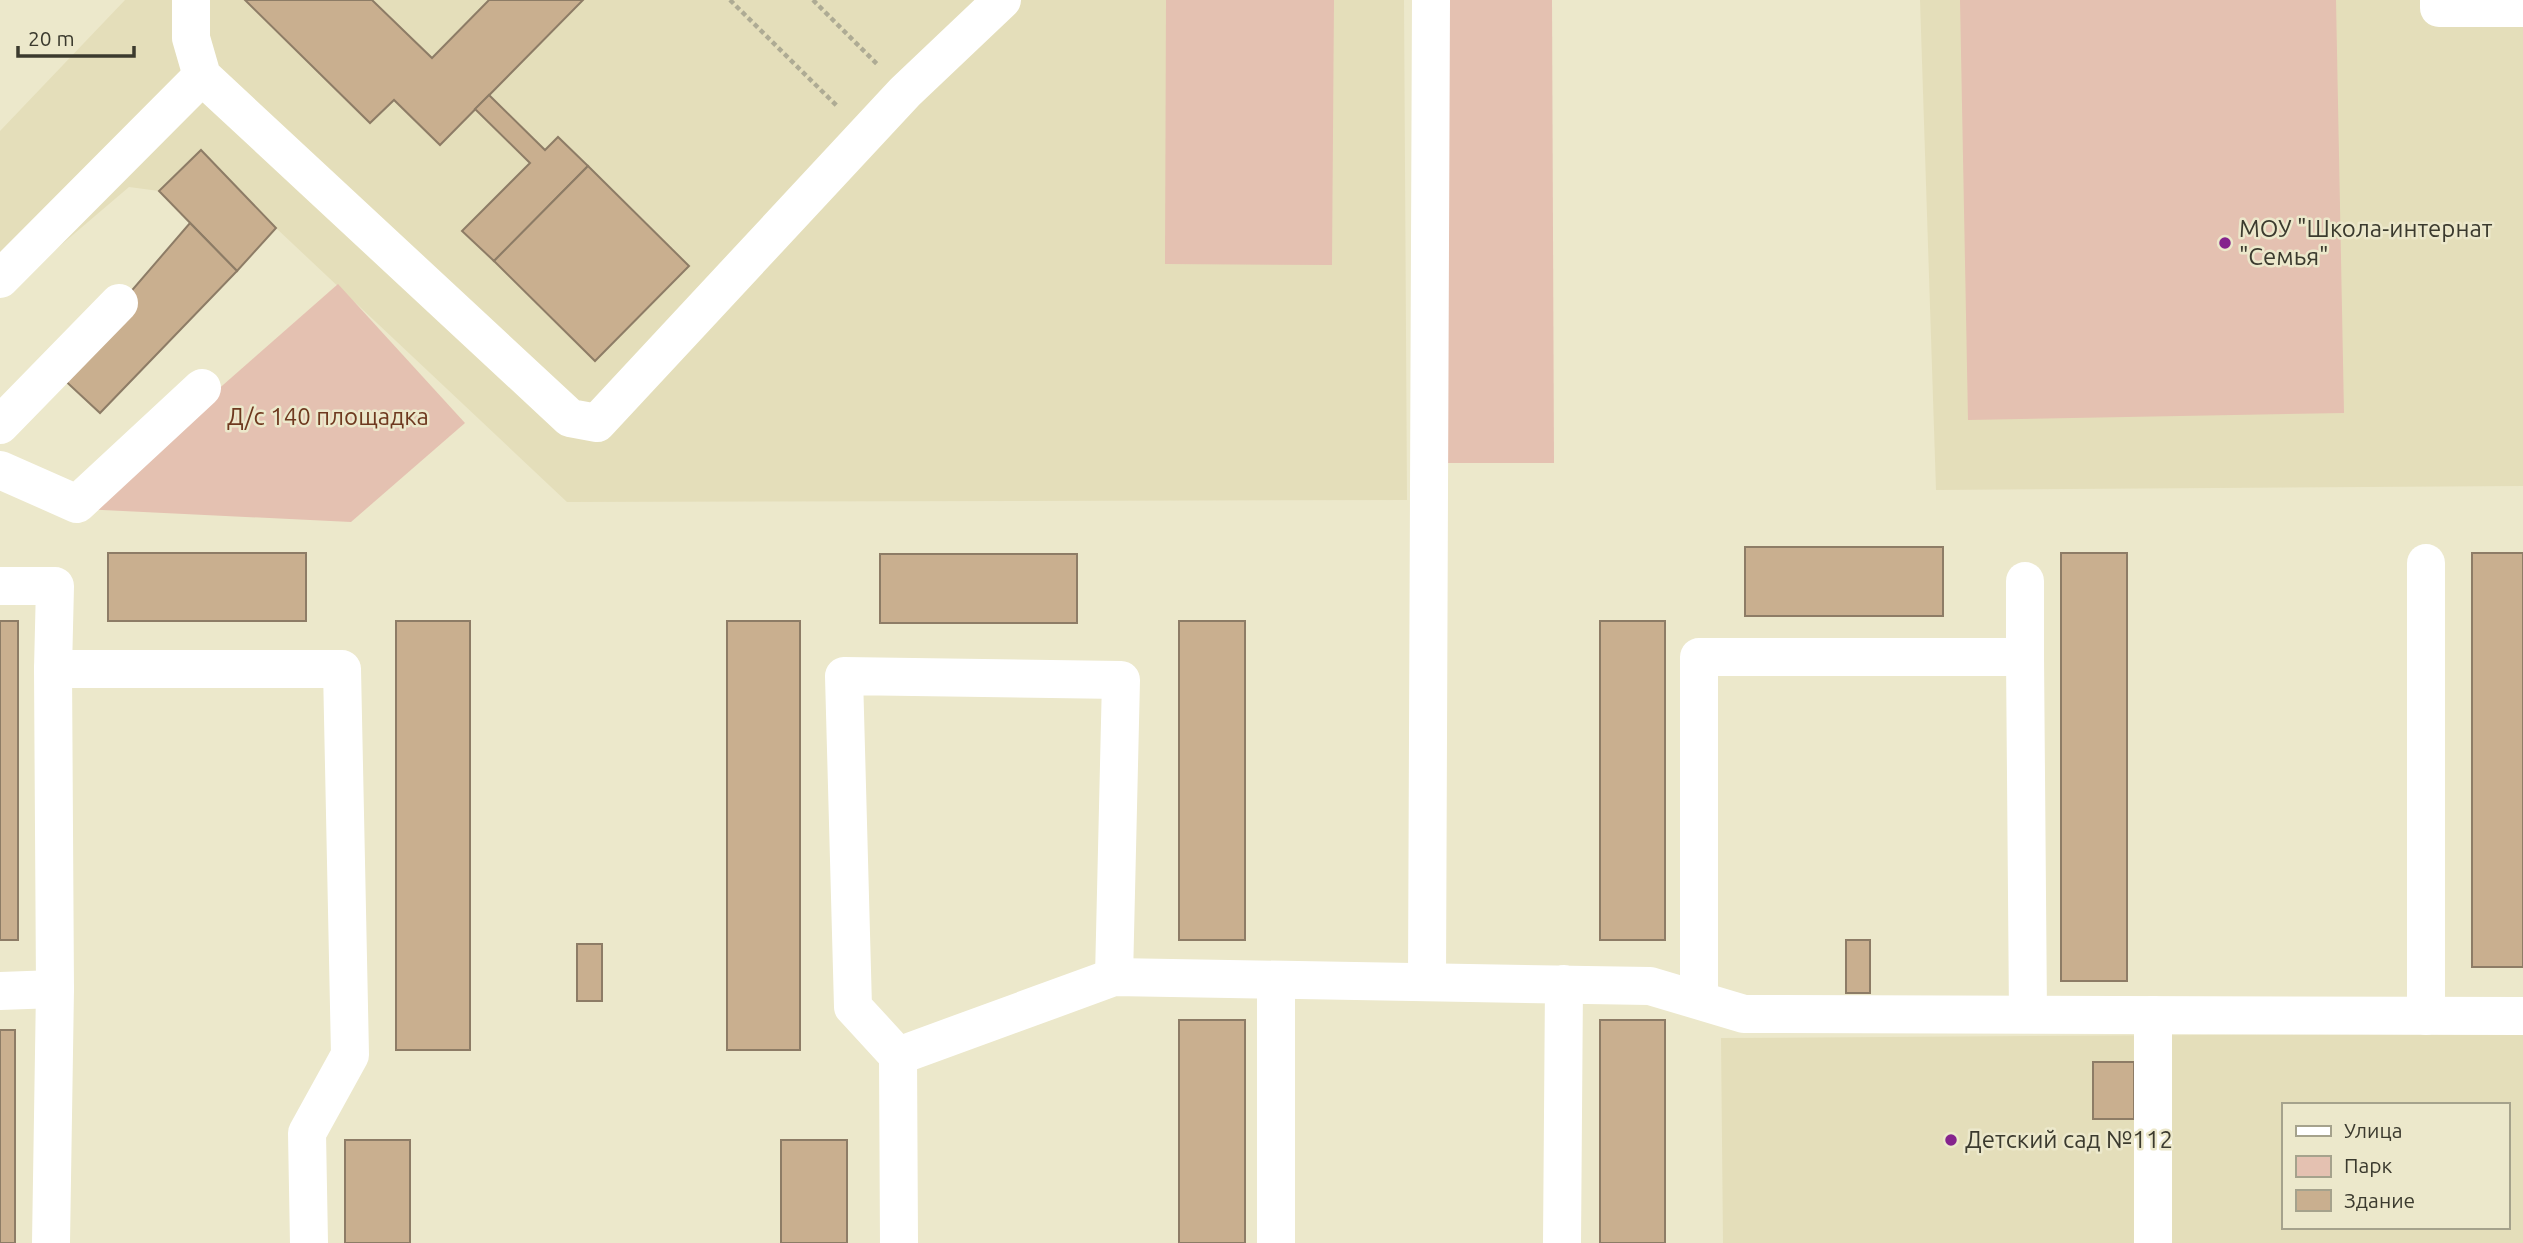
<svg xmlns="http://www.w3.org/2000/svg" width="2523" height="1243" font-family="Ubuntu,sans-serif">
<rect width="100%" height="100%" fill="#ece8cb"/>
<!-- built -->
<g fill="#e4deba" fill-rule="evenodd">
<polygon points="125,0 1404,0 1407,500 567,502 276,228 201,150 159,191 129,187 0,297 0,131"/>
<polygon points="1920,0 2523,0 2523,486 1936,490"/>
<path d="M2523,1033V1243H1723L1721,1038ZM2283,1105H2507V1227H2283Z"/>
</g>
<!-- green -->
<g fill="#e4c1b1">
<polygon points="1166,0 1334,0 1332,265 1165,264"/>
<polygon points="1440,0 1552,0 1554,463 1441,463"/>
<polygon points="1960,0 2336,0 2344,413 1968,420"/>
<polygon points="338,284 465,423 351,522 82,509"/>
</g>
<!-- building -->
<g fill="#c9af8f" stroke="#8d7c66" stroke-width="2">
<polygon points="245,0 372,0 432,58 489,0 583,0 440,145 394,100 370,123"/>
<polygon points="489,95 545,150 558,137 588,166 494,261 462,231 530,163 475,109"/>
<polygon points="201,150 276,228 237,271 159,191"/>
<polygon points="588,166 689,266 595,361 494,261"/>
<polygon points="190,223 237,271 100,413 59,375"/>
<rect x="1745" y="547" width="198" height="69"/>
<rect x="108" y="553" width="198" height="68"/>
<rect x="2061" y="553" width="66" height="428"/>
<rect x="2472" y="553" width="51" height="414"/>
<rect x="880" y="554" width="197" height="69"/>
<rect x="0" y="621" width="18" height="319"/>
<rect x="396" y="621" width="74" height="429"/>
<rect x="727" y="621" width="73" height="429"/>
<rect x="1179" y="621" width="66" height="319"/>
<rect x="1600" y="621" width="65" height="319"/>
<rect x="1846" y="940" width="24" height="53"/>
<rect x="577" y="944" width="25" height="57"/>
<rect x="1179" y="1020" width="66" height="223"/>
<rect x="1600" y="1020" width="65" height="223"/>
<rect x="0" y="1030" width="15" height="213"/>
<rect x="2093" y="1062" width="41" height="57"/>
<rect x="345" y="1140" width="65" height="103"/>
<rect x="781" y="1140" width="66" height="103"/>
</g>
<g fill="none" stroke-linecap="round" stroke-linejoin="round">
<!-- path -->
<g stroke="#aeab94" stroke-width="4.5" stroke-dasharray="5 3.5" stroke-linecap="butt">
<polyline points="730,0 838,107"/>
<polyline points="813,0 879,66"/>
</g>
<!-- minor -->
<g stroke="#fff" stroke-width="38">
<polyline points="191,0 191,38 202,76 570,418 597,423 905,92 1002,0"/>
<polyline points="2439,0 2439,8 2523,8"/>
<polyline points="0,279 202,76"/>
<polyline points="0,425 119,303"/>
<polyline points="0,470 77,504 202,388"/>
<polyline points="2426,563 2426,1016"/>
<polyline points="2025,581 2025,657"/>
<polyline points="0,586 55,586 53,669 55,989 51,1243"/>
<polyline points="53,669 342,669 350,1055 307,1133 309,1243"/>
<polyline points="1276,980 1276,1243"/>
<polyline points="1427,982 1431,0"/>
<polyline points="0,991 55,989"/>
<polyline points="1699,1000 1699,657 2025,657 2028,1014"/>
<polyline points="2153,1015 2153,1243"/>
<polyline points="898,1056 853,1007 844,676 1121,680 1114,977"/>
<polyline points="899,1243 898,1056 1114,977 1650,986 1744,1014 2523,1016"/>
<polyline points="1562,1243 1564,984"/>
</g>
</g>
<!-- markers -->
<g fill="#85238d" stroke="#ece8cb" stroke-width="2.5">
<circle cx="2225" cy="243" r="7"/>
<circle cx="1951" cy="1140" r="7"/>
</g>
<g text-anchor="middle" stroke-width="5" stroke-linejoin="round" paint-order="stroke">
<!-- poi labels -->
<g font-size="24" fill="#3b3a2e" stroke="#ece8cb" text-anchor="start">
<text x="2239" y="237">МОУ "Школа-интернат<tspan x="2239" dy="28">"Семья"</tspan></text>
<text x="1965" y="1148">Детский сад №112</text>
</g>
<!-- park labels -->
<g font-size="24" fill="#6e391f" stroke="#ece8cb">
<text x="328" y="425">Д/с 140 площадка</text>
</g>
</g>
<!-- legend -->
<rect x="2282" y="1103" width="228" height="126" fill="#ece8cb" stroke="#a5a28c" stroke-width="2"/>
<rect x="2296" y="1126" width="35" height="10" fill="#ffffff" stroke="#a5a28c" stroke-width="2"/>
<text x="2344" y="1138" font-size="21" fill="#3b3a2e">Улица</text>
<rect x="2296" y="1156" width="35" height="21" fill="#e4c1b1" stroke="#a5a28c" stroke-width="2"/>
<text x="2344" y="1173" font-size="21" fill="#3b3a2e">Парк</text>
<rect x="2296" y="1190" width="35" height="21" fill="#c9af8f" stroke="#a5a28c" stroke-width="2"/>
<text x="2344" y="1208" font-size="21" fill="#3b3a2e">Здание</text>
<!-- scale -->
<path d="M18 46v10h116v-10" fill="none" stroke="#3b3a2e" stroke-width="3.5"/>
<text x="28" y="46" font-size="21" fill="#3b3a2e" stroke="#ece8cb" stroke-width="5" paint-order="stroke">20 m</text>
</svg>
